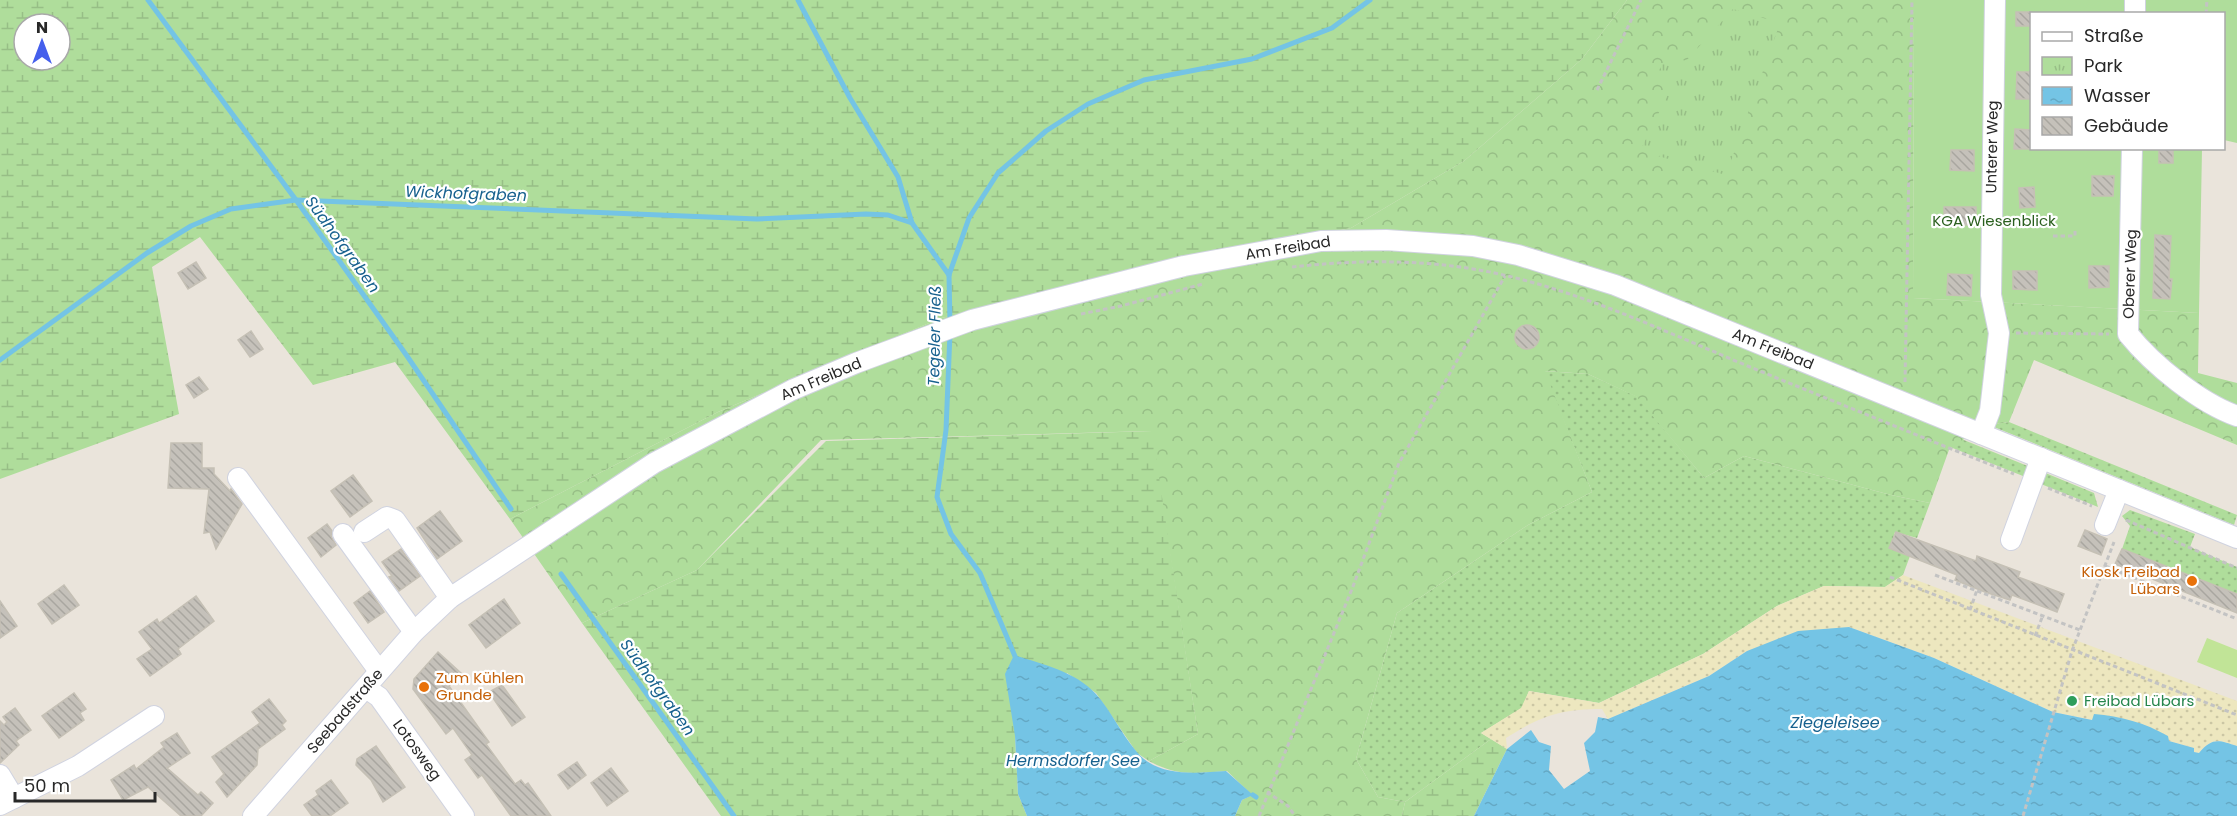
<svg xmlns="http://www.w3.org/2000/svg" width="2237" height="816" font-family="Poppins,sans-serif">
<defs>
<pattern id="grass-dots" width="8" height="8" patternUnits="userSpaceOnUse" patternTransform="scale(1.5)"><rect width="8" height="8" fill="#afdd9b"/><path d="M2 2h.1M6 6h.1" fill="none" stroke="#97be86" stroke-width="1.8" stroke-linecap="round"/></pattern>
<pattern id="forest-crowns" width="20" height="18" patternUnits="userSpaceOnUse" patternTransform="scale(1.5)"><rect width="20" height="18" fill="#afdd9b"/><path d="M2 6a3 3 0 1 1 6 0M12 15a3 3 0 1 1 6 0" fill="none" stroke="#97be86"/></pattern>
<pattern id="wetland-marsh" width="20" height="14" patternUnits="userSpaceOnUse" patternTransform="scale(1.5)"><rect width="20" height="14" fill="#afdd9b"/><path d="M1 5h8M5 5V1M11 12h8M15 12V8" fill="none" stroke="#97be86"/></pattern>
<pattern id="sand-dots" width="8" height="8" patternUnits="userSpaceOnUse" patternTransform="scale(1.5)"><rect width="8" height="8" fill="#ede7bf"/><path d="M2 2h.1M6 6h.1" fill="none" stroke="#cbc6a4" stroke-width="1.8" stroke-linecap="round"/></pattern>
<pattern id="park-tufts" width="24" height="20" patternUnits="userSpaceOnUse" patternTransform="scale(1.5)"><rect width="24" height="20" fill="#afdd9b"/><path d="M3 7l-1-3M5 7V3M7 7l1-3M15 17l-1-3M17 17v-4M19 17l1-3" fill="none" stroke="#97be86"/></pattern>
<pattern id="water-ripples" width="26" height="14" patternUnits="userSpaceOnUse" patternTransform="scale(1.5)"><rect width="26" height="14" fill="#74c4e5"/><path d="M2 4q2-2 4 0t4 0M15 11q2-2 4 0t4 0" fill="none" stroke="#64a8c4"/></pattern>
<pattern id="building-back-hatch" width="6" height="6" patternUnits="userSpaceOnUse" patternTransform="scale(1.5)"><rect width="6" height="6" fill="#c5c1ba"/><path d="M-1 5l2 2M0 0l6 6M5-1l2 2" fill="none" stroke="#a9a6a0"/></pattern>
</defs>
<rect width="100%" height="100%" fill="#eae4db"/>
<!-- grass -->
<g fill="url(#grass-dots)">
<polygon points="1544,371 1588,374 1638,397 1704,478 1744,456 1891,495 1930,503 1917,538 1895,532 1890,548 1910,556 1903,575 1885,587 1824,586 1777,606 1703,654 1599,703 1529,691 1522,708 1481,733 1491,739 1405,802 1378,797 1356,759 1397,613 1528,525 1592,492"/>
<polygon points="2009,422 2237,515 2234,525 1989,425"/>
<polygon points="1954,436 2030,467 2028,478 1950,447"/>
<polygon points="2043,472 2094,493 2098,507 2036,482"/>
<polygon points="2130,510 2195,534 2190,547 2237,567 2237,594 2122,549 2130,526 2122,516"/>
</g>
<!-- forest -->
<path fill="url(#forest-crowns)" d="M1627,0H1914L1913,298L2199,313L2198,373L2237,383V445L2034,360L2009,422L1989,425L1950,447L1930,503L1891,495L1744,456L1704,478L1637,397L1588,374L1545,371L1592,492L1528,525L1397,613L1356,759L1378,797L1405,802L1402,816H1235L1242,800L1252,795L1227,771C1196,773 1178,777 1149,761L1198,734L1151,431L821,440L697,570L582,623L510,519L718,412L941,318L1076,291L1209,256L1351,228L1464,161L1582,59Z"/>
<!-- wetland -->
<g fill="url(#wetland-marsh)" fill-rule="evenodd">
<path d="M0,0H1627L1582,59L1464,161L1351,228L1209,256L1076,291L941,318L718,412L510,519L395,362L313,385L200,237L152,267L179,414L0,479ZM24,24H60V60H24Z"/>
<polygon points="1152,431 1198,734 1149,761 1137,753 1096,693 1067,673 1015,736 1018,794 1027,816 721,816 582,623 697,570 826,441"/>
<polygon points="1491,739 1507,749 1474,816 1402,816 1405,802"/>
</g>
<!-- sand -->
<path fill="url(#sand-dots)" d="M1903,575L2237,701V746C2220,740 2211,737 2199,753L2194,752V748L2093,720L2053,712L1934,658L1849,627L1747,651L1709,676L1608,719L1602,709C1560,709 1541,716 1506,738L1507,749L1481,733L1521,708L1529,691L1599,703L1703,654L1777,606L1824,586L1885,587Z"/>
<!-- park -->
<polygon fill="url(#park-tufts)" points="1733,9 1780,23 1726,175 1640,151 1673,84 1655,78 1667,55 1686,61"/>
<!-- garden -->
<polygon fill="#afdd9b" points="1914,0 2237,0 2237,143 2224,140 2224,14 2032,14 2032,148 2202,149 2199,313 1913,298"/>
<!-- pitch -->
<polygon fill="#c1e497" points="2207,638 2237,650 2237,678 2197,662"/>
<!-- water -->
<g fill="url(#water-ripples)">
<path d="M1849,627L1934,658L2053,712L2092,720L2094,714C2121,716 2145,723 2168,736L2169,741L2194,748V752L2199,753C2212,737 2219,740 2237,746V816H1474L1507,749L1531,730L1539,742L1551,746L1549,770L1564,789L1590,771L1584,743L1595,732L1598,717L1608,719L1709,676L1747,651L1798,631Z"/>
<path d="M1014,655C1042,664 1075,671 1096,694C1111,711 1121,733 1136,751C1158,778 1196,773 1226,771L1253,795L1242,800L1235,816H1027L1018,794L1015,736L1005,674Z"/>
</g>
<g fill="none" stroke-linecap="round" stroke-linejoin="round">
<!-- stream -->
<g stroke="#74c4e5" stroke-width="5">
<polyline points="148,0 296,200 407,356 511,509"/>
<polyline points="798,0 850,98 898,177 912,223"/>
<polyline points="950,324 949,275 969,218 998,173 1046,131 1088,104 1144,80 1252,59 1332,28 1370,0"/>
<polyline points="950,333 946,430 937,497 951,534 980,573 1017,661"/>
<polyline points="0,360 147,253 191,226 231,209 296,200 757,219 866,214 888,215 912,223 949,275"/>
<polyline points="561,574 734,816"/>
<polyline points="1253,795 1256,797"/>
</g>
</g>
<!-- building -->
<g fill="url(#building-back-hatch)" stroke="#c5c0b5" stroke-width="1.5">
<rect x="2016" y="12" width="15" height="14"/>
<polygon points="2017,72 2031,72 2031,99 2016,99"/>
<polygon points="2015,129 2031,130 2031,149 2014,149"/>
<rect x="2159" y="148" width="14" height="15"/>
<polygon points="1951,150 1974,150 1974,171 1950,170"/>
<polygon points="2092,176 2114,176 2113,196 2092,196"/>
<polygon points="2034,187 2035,207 2020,208 2019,188"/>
<rect x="1944" y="207" width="32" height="18"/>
<polygon points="2155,235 2171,236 2169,279 2172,279 2170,299 2153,298"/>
<polygon points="196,262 206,278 188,289 178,273"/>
<polygon points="2089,266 2109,266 2109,287 2089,288"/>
<polygon points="2013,271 2037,271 2037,290 2013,289"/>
<polygon points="1948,274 1972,275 1971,296 1947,295"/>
<circle cx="1527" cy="337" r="12"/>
<polygon points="251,331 263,349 250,357 238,340"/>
<polygon points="199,377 208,389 194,398 186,385"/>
<polygon points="171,443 202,443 202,468 214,468 214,474 230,491 231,489 242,504 216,549 210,532 204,533 209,489 168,488"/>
<polygon points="353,475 372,501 350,517 331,491"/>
<polygon points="440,511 462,541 437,559 417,528"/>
<polygon points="327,524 332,531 331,536 336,545 321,557 308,538"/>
<polygon points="2085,530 2107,539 2101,555 2078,546"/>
<polygon points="1896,532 1976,561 1977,556 2020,572 2018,577 2064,594 2057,612 2012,595 2010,600 1985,592 1955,580 1957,575 1889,548"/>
<polygon points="401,549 420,576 399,591 389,577 392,576 382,562"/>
<polygon points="2122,549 2237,594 2237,613 2115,564"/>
<polygon points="64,585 79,605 52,624 38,604"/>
<polygon points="370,591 384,612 368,623 354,603"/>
<polygon points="196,596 214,621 178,649 181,654 150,676 137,659 152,649 139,632 157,619 159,623"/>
<polygon points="504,599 520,623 486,648 469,625"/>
<polygon points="0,601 17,626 0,638"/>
<polygon points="438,652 461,673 449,686 489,742 486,744 515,784 521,780 525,785 528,783 551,816 511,816 482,775 478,778 465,760 472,755 453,728 446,734 413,689 414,679"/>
<polygon points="502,685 525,717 512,726 489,692"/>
<polygon points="74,693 86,709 80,713 84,720 59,738 42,716"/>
<polygon points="269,699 286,721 282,725 285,729 258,749 257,765 227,797 216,782 224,774 212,757 260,723 252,712"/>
<polygon points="15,708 31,730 16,741 19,745 0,763 0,721 4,725 7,722 3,717"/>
<polygon points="177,733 190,753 167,768 198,795 201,792 213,803 201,816 181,816 148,787 123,800 111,780 134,765 136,769 164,747 161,743"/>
<polygon points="376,746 405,787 383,802 371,780 356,765 357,759"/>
<polygon points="577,762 586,775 568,789 558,775"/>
<polygon points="611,768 628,791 607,806 591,783"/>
<polygon points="331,780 348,803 330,816 312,816 304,805 318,795 316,791"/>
</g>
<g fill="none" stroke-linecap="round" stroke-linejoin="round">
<defs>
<g id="minor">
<polyline points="2135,14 2135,0"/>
<path d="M2132,148L2128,334C2153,365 2200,403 2237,416"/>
<polyline points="1981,434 1990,411 1999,333 1991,295 1995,0"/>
<polyline points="238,478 379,671"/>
<polyline points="2105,525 2119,490"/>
<polyline points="364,532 387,517 395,520 450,598"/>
<polyline points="343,534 414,632"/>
<polyline points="2011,540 2041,458"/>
<polyline points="366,688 379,697 464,816"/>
<polyline points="0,775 14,798"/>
<polyline points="0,805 78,766 154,716"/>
<polyline points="253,816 414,632 450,598 654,463 792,390 856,363 972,320 1184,266 1321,241 1386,240 1473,246 1518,255 1615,285 2237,538"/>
</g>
</defs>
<!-- minor casing -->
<use href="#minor" stroke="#d0d3e0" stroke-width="22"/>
<!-- path -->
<g stroke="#c3c3c3" stroke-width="3" stroke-dasharray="4.5 3" stroke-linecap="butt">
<polyline points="2206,14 2207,0"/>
<polyline points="1597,90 1641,0"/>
<polyline points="2053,236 2075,236 2075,231"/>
<path d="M1292,267C1363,259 1438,259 1508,276C1591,296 1671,334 1750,367C1838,403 1926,439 2014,474"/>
<polyline points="1081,314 1121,306 1203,284"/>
<polyline points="2016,333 2109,334"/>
<polyline points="1905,382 1912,0"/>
<polyline points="2048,488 2092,506"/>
<polyline points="2126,520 2237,568"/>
<polyline points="2105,566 2237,619"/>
<polyline points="1935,575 2080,630"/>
<polyline points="1890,577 2237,715"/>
<polyline points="1970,610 1977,590"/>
<polyline points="2035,636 2043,615"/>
<polyline points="1267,792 1288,806 1295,816"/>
<polyline points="1259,816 1352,589 1399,463 1505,276"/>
<polyline points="2023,816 2072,651 2114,542"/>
</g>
<!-- minor -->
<use href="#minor" stroke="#fff" stroke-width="20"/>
</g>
<!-- markers -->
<g fill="#e8710a" stroke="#fff" stroke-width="2">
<circle cx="2192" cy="581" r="6"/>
<circle cx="424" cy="687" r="6"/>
</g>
<circle fill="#2e9e5b" stroke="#fff" stroke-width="2" cx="2072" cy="701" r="6"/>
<g text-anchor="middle" stroke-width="4.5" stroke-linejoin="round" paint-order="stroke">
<!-- street labels -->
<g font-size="15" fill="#282828" stroke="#fff">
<text transform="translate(1992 147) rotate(-89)" y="5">Unterer Weg</text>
<text transform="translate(1288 248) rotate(-9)" y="5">Am Freibad</text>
<text transform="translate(2130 274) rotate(-88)" y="5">Oberer Weg</text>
<text transform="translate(1773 349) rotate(22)" y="5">Am Freibad</text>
<text transform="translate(821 379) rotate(-23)" y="5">Am Freibad</text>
<text transform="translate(345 711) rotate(-49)" y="5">Seebadstraße</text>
<text transform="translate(417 750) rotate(54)" y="5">Lotosweg</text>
</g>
<!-- park labels -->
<g font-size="15" fill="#2a5f1e" stroke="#fff">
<text x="1994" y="226">KGA Wiesenblick</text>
</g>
<!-- food labels -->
<g font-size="15" fill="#c56008" stroke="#fff" text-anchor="end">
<text x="2180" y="577">Kiosk Freibad<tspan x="2180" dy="17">Lübars</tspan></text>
<text x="436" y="683" text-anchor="start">Zum Kühlen<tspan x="436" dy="17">Grunde</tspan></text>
</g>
<!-- leisure labels -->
<g font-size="15" fill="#27864d" stroke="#fff" text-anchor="start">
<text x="2084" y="706">Freibad Lübars</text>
</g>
<!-- water labels -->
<g font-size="16" font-style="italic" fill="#17618e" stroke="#fff">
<text transform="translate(466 193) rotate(2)" y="6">Wickhofgraben</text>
<text transform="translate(343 244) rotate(54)" y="6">Südhofgraben</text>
<text transform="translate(934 336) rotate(-89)" y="6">Tegeler Fließ</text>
<text transform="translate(658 687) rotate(54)" y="6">Südhofgraben</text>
<text x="1835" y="728">Ziegeleisee</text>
<text x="1073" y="766">Hermsdorfer See</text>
</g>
</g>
<!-- legend -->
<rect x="2030" y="12" width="195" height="138" fill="#ffffff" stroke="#a9a9a9" stroke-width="1.5"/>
<rect x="2042" y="32" width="30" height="9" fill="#ffffff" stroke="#a9a9a9" stroke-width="1.5"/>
<text x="2084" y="42" font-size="18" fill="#282828">Straße</text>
<rect x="2042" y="57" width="30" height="18" fill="url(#park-tufts)" stroke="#a9a9a9" stroke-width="1.5"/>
<text x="2084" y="72" font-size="18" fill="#282828">Park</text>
<rect x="2042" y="87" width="30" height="18" fill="url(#water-ripples)" stroke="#a9a9a9" stroke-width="1.5"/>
<text x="2084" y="102" font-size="18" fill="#282828">Wasser</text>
<rect x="2042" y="117" width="30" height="18" fill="url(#building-back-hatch)" stroke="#a9a9a9" stroke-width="1.5"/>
<text x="2084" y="132" font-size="18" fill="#282828">Gebäude</text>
<!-- north arrow -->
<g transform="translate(42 42)"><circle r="28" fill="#ffffff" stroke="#a9a9a9" stroke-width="1.5"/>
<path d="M0-4.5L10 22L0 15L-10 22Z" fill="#455fec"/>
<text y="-9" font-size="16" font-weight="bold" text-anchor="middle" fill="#282828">N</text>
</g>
<!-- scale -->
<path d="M15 792v9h140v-9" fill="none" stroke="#282828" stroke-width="3"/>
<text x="24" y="792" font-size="18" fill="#282828" stroke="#ffffff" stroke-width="4.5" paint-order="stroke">50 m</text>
</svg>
